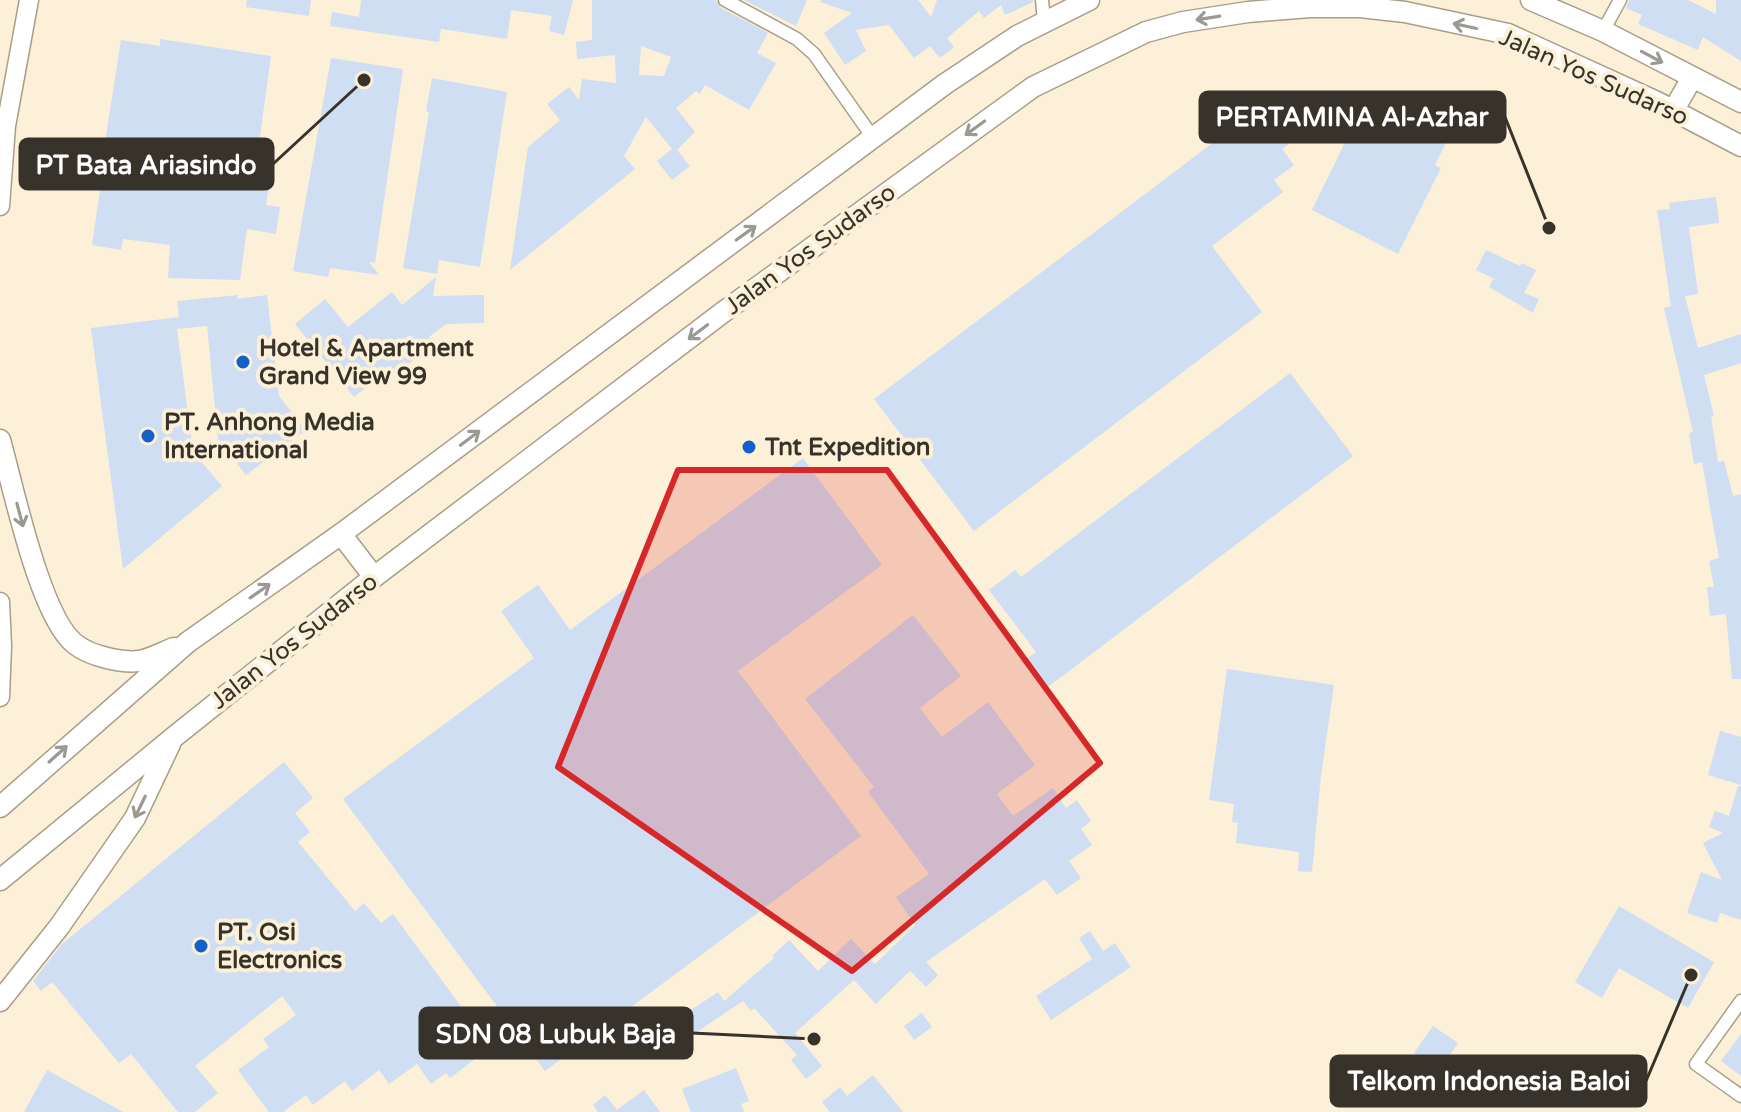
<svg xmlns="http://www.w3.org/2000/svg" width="1741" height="1112" font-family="'Varela Round',sans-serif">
<rect width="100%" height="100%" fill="#fcf0d8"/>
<!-- building -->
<g fill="#cfdef3" fill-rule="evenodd">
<polygon points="247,0 311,0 309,16 246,7"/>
<polygon points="361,0 573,0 564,35 549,31 552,16 511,10 507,39 441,29 439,42 330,26 332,12 359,17"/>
<path d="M592,0H716L721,8L768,33L757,53L776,63L749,110L705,85L700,94L696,91L676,108L695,132L677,150L690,166L672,180L657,161L672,149L646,117L624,156L635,169L510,270L528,147L560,120L547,104L569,87L579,100L582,79L616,83L615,55L577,59L576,42L592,40ZM641,46L671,57L664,76L639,75Z"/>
<polygon points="744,0 807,0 796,26"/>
<polygon points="821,0 918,0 931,17 937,0 1033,0 1033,2 1005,15 1001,5 984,18 979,11 947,38 954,47 940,58 930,46 914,58 889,25 856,30 866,51 845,65 824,33 852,13 820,2"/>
<polygon points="1629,0 1688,0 1716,14 1716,0 1741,0 1741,61 1703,37 1698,50 1638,24 1642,15 1626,8"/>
<polygon points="160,39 271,56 258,150 274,152 266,205 280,207 276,234 247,229 240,280 168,278 170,245 123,239 121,250 92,245 104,162 102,161 121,40 160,46"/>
<polygon points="331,58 403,69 375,263 369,262 379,275 330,268 328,277 293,271"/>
<polygon points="432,78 507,92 480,267 439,260 437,274 403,268 429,112 426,111"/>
<polygon points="1276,95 1305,132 1282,149 1294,165 1274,180 1283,192 1212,246 1262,312 974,531 874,399"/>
<polygon points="1378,95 1390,101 1392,97 1427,114 1429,109 1456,122 1435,165 1441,168 1398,254 1312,210 1354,124 1362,128"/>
<polygon points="1716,197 1719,223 1689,227 1698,294 1685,296 1698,348 1741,334 1741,363 1704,375 1714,416 1711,417 1718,462 1724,461 1733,496 1741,494 1741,679 1732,679 1726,614 1710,616 1707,587 1714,587 1709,561 1719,558 1702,462 1694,464 1689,433 1693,432 1664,308 1671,306 1657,210 1670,209 1669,203"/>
<polygon points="1486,250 1520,266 1522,263 1536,270 1524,293 1539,299 1533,313 1489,287 1493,279 1499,281 1476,270"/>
<polygon points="436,277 433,296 484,295 484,323 446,324 429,337 434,343 389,380 384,373 354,397 295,324 325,299 348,327 392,292 402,305"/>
<polygon points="238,295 237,299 267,295 279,396 306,430 246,475 218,439 207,326 177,329 193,452 222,486 123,569 91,328 179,317 177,301"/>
<polygon points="1290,373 1353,456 1044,690 1022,662 1036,652 989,590 1015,570 1021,577"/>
<polygon points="803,458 882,565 738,671 861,836 545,1071 343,799 534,658 501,611 538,585 570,630"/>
<polygon points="913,615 961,676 920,708 942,737 988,702 1035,765 997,794 1013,816 1053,788 1066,808 1077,800 1091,821 1081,829 1092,845 1069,861 1081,878 1057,895 1045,879 926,962 938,975 926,987 910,971 876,1004 854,980 795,1033 822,1066 806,1079 791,1060 797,1055 754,1008 751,1011 743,1001 658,1058 648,1043 678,1023 676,1020 718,992 724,1001 774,958 772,956 789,940 818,971 851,939 875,964 915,925 896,897 929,874 868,792 874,787 805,699"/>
<polygon points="1227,669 1334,685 1321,776 1312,872 1298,871 1299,852 1236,843 1238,823 1232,822 1234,804 1209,800"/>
<polygon points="1720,731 1741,737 1741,785 1708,775"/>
<polygon points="284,762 313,798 295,813 310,832 298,842 355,911 364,903 381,923 393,914 491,1047 450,1078 446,1073 431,1084 417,1064 389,1084 379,1070 352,1091 345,1081 313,1105 306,1095 283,1112 269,1112 238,1070 269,1047 263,1039 296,1015 282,996 195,1066 218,1093 195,1112 178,1112 131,1054 119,1063 52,982 41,991 33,981 62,944"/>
<polygon points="1738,786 1741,786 1741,920 1720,913 1717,923 1687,913 1701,872 1722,880 1703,843 1723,833 1709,827 1715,811 1729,816"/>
<polygon points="1619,906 1714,962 1688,1008 1619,968 1602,998 1575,982"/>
<polygon points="1090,931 1103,951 1115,943 1131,967 1051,1020 1036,996 1092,959 1079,938"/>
<polygon points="922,1013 932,1027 914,1040 904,1026"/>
<polygon points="1433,1026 1458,1043 1439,1071 1414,1053"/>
<polygon points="1741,1034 1741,1076 1721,1061"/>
<polygon points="736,1068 749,1101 741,1104 744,1112 691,1112 682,1089"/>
<polygon points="47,1070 123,1112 24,1112"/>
<polygon points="873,1075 903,1112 830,1112 822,1102 840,1087 847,1096"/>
<polygon points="644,1090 660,1112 598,1112 593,1105 605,1095 617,1110"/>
</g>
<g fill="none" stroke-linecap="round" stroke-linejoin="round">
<defs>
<g id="minor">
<polyline points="725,0 797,39 814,54 874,139"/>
<polyline points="1042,0 1044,21"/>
<polyline points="1603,31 1620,0"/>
<polyline points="1741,1001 1696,1064 1741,1096"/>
</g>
<g id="secondary">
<polyline points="0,206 6,126 29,0"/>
<polyline points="0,602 2,646 0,697"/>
</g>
<g id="primary">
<polyline points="1531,0 1603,31 1741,102"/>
<polyline points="1673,111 1692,78"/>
<path d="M0,440C13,486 40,617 75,644C90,656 121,663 139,661C151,659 163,652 174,648"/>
<polyline points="341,534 374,577"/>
<polyline points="0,807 188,642 341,534 945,84 1017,36 1089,0"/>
<polyline points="0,880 174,737 374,577 722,313 1033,87 1146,32 1183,22 1248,12 1310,7 1360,7 1405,12 1508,34 1657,102 1741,146"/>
<polyline points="0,1001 59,927 135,818 170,744"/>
</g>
</defs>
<!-- minor casing -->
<use href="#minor" stroke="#a99e88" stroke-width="15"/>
<!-- secondary casing -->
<use href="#secondary" stroke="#a99e88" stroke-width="21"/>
<!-- primary casing -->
<use href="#primary" stroke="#a99e88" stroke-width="23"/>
<!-- minor -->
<use href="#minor" stroke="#fff" stroke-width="12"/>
<!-- secondary -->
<use href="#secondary" stroke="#fff" stroke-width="18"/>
<!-- primary -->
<use href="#primary" stroke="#fff" stroke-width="20"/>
</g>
<!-- one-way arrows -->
<defs><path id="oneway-shaft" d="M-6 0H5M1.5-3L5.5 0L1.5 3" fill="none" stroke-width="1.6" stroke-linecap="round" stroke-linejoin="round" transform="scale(2)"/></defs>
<g stroke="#9b9994">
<use href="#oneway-shaft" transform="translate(1208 18) rotate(171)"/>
<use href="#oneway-shaft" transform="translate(1465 26) rotate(-168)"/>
<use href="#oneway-shaft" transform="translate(1652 57) rotate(28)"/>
<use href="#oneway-shaft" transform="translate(975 128) rotate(144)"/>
<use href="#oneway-shaft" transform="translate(746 233) rotate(-36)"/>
<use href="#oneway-shaft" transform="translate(698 332) rotate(143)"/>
<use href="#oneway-shaft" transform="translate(470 438) rotate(-37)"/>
<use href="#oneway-shaft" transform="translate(20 515) rotate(75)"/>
<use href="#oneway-shaft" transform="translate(260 591) rotate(-35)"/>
<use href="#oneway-shaft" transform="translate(58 754) rotate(-42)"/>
<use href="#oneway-shaft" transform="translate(140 807) rotate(116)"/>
</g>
<!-- marked area -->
<path fill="#d62828" fill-opacity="0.2" stroke="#d62828" stroke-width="6" stroke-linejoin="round" d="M678,470H887L1100,763L852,971L558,767Z"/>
<!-- markers -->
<g fill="#1261cb" stroke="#fcf0d8" stroke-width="3">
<circle cx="243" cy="362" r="8"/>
<circle cx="148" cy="436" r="8"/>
<circle cx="749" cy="447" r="8"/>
<circle cx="201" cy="946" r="8"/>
</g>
<g text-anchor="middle" stroke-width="8" stroke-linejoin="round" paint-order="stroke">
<!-- street labels -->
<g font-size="24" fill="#37332a" stroke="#fcf0d8">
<text transform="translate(1594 77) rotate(24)" y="8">Jalan Yos Sudarso</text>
<text transform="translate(810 249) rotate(-36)" y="8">Jalan Yos Sudarso</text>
<text transform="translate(294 641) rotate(-38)" y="8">Jalan Yos Sudarso</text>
</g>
<!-- poi labels -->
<g font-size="24" font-weight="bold" fill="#37332a" stroke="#fcf0d8" text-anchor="start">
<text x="259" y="356">Hotel &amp; Apartment<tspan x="259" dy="28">Grand View 99</tspan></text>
<text x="164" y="430">PT. Anhong Media<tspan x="164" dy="28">International</tspan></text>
<text x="765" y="455">Tnt Expedition</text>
<text x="217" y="940">PT. Osi<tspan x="217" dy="28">Electronics</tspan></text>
</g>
</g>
<!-- callouts -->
<path fill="none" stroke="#37332a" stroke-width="3" d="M1549 228L1505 117M364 80L273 164M814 1039L692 1033M1691 975L1646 1081"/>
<g fill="#37332a" stroke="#fcf0d8" stroke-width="3">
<circle cx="1549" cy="228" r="8"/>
<circle cx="364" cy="80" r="8"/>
<circle cx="814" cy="1039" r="8"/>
<circle cx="1691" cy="975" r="8"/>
</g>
<g fill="#37332a" stroke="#37332a" stroke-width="3">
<rect x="1200" y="92" width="305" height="50" rx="8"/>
<rect x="20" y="139" width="253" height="50" rx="8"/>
<rect x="420" y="1008" width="272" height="50" rx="8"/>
<rect x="1331" y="1056" width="315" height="50" rx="8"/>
</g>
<g font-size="26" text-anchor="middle" font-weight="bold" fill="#fff">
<text x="1352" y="126">PERTAMINA Al-Azhar</text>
<text x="146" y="174">PT Bata Ariasindo</text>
<text x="556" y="1043">SDN 08 Lubuk Baja</text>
<text x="1489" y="1090">Telkom Indonesia Baloi</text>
</g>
</svg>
